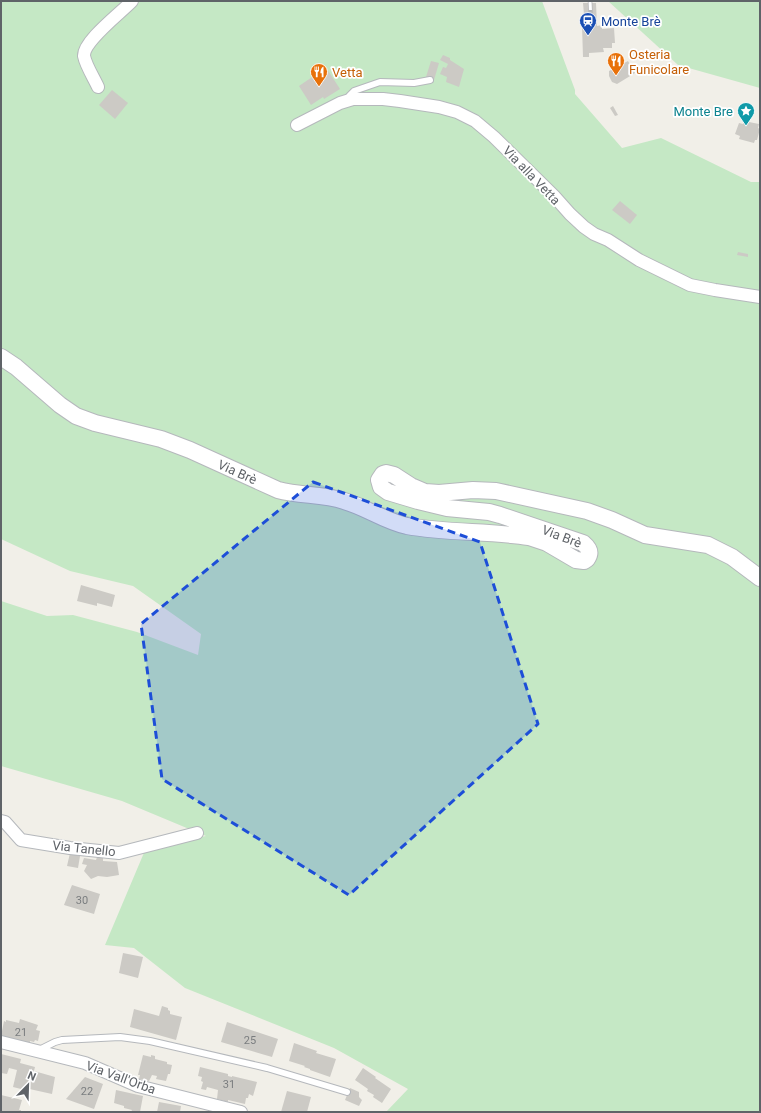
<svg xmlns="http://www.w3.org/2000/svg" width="761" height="1113" font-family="Roboto,sans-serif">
<rect width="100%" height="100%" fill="#f1efe8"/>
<!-- green -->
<g fill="#c5e8c5">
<polygon points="1,1 542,1 575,90 575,94 622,148 661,138 751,182 760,182 760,1112 386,1112 408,1089 334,1048 185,988 134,948 105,945 146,848 206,836 122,801 1,766 1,601 47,616 73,615 137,632 198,655 201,634 133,586 70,571 1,539"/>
<polygon points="608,1 760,1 760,88 678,65"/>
</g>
<!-- building -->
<g fill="#cccac5">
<polygon points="583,3 596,3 597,26 602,25 602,29 614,28 615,43 612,43 612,48 603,48 604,52 589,53 589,57 583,57 582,26 585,26"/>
<polygon points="443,55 450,58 450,60 464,69 459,87 446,82 447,77 440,74 443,67 446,68 448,64 440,60"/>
<polygon points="431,61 439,63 434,80 426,77"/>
<polygon points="628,61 635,73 617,84 612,82 609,76 609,71"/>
<polygon points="327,69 340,89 324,99 323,97 311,105 299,86 321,71 322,72"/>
<polygon points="112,90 128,103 115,119 99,105"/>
<polygon points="613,106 618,115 615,116 610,108"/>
<polygon points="744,121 759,124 758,128 760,129 757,140 755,140 754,143 739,139 740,136 735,134 739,123 743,124"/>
<polygon points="620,201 637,215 630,224 612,210"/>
<polygon points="738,252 748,254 748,257 737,255"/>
<polygon points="81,585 115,595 112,607 97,603 97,606 77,601"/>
<polygon points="70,853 80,856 78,868 67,866"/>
<polygon points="97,857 103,858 103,861 117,862 119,875 107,877 98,876 91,879 84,871 87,865 82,864 84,858 96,860"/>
<polygon points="72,885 100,894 94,914 64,905"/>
<polygon points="123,953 143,957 138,978 119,973"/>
<polygon points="162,1006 168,1008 168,1010 170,1011 170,1014 182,1017 176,1040 130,1027 134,1009 159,1016"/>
<polygon points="20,1019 38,1025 36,1030 40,1031 38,1041 35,1040 34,1042 30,1041 30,1044 1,1036 4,1021 6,1022 6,1020 19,1023"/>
<polygon points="227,1022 278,1039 272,1057 221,1042"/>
<polygon points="294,1043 317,1051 316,1053 336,1059 330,1077 310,1070 310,1069 304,1067 305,1066 289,1061"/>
<polygon points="1,1054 21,1059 20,1063 35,1067 34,1071 55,1077 52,1094 25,1088 25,1090 13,1087 17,1070 9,1068 7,1074 1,1073"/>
<polygon points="143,1055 151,1057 151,1055 155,1056 155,1059 167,1062 167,1064 172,1065 170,1074 168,1074 166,1081 156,1079 157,1076 152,1075 149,1081 139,1079 140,1075 138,1075"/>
<polygon points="200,1067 228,1074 228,1076 232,1077 232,1076 257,1082 253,1096 249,1094 248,1098 246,1098 245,1104 228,1100 228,1102 217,1099 218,1090 207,1087 206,1090 201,1089 203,1082 201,1081 202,1077 198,1076"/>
<polygon points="363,1068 376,1077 375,1078 391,1089 382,1103 373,1097 374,1095 367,1091 368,1089 355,1080"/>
<polygon points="85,1077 103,1084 94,1109 66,1099"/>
<polygon points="350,1088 359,1092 359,1097 362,1100 359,1106 345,1100"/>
<polygon points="116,1090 143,1096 140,1112 131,1112 132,1110 124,1108 124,1106 114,1103"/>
<polygon points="287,1091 311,1097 307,1112 281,1112"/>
<polygon points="1,1095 22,1100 19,1110 21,1110 21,1112 1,1112"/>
<polygon points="159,1102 181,1106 180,1112 157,1112"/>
</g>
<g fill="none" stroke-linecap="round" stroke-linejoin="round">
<defs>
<g id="service">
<polyline points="347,99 350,95 354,91 380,82 414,83 430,80"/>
<polyline points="39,1050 55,1042 62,1040 120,1037 150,1041 267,1068 347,1092"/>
</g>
<g id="minor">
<path d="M98,87C94,78 86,66 84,56C83,41 122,12 132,1"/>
<polyline points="297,125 340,103 353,99 383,99 400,101 439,107 457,112 475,121 494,137 554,196 570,214 584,227 594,234 608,240 639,260 690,285 715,290 760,297"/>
<polyline points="1,821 5,822 21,840 70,848 119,853 197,833"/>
<polyline points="1,1042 85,1063 138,1086 241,1112"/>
</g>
<g id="tertiary">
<path id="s1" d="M1,357L16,367L60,405L76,416L95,423L161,439L190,450L278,490C300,496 323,494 344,501C366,507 384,521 407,526C447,533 489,531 529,537L547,543L576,560L584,561L587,559C592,552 589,548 583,543L500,515L489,512L447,508L418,501L388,492L381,487L379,480L383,474L386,473L394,475L411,486L425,492L439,493L473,490L496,491L587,511L612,520L645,535L708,545L732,557L760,578"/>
</g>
</defs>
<!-- service casing -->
<use href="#service" stroke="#b5b8bc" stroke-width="8"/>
<!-- minor casing -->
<use href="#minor" stroke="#b5b8bc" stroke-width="14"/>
<!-- tertiary casing -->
<use href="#tertiary" stroke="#b5b8bc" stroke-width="18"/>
<!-- service -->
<use href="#service" stroke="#fff" stroke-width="6"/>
<!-- minor -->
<use href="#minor" stroke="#fff" stroke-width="12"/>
<!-- tertiary -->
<use href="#tertiary" stroke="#fff" stroke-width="16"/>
<defs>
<polyline id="rail" points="590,1 591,22"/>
</defs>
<!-- rail casing -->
<use href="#rail" stroke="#b6b7b8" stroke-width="4.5"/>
<!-- rail -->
<use href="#rail" stroke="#fff" stroke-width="3" stroke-dasharray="9" stroke-linecap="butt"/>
</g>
<!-- marked area -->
<path fill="#1d4ed8" fill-opacity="0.2" stroke="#1d4ed8" stroke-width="3" stroke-dasharray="8 5" stroke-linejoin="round" d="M313,482L480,542L538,724L349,895L162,779L141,624Z"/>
<!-- icons -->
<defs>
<symbol id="station-pin" viewBox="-11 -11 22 30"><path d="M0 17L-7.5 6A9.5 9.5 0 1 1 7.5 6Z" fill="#1a4fb4" stroke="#fff"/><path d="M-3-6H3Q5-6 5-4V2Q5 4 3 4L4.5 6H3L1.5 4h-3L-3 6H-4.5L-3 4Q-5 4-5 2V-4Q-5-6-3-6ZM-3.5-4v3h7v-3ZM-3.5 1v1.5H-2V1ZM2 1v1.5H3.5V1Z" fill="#fff"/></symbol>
<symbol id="restaurant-pin" viewBox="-11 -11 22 30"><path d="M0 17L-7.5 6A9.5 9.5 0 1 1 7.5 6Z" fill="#e8710a" stroke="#fff"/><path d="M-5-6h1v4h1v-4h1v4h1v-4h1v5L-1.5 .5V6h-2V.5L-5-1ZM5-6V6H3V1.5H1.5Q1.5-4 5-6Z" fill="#fff"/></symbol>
<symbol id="sight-pin" viewBox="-11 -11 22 30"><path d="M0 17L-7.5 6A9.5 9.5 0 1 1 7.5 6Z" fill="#0f9aa8" stroke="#fff"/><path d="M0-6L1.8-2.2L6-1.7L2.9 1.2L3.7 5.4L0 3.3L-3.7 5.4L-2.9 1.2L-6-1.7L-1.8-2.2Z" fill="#fff"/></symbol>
</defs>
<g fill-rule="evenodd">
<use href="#station-pin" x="578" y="11" width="20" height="27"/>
<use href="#restaurant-pin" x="606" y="51" width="20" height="27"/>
<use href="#restaurant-pin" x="309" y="62" width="20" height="27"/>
<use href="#sight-pin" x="736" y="101" width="20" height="27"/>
</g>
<g text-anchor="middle" stroke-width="3.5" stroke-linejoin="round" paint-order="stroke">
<!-- number labels -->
<g font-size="11" fill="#7a7d7f">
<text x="82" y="904">30</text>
<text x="21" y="1036">21</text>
<text x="250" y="1044">25</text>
<text x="229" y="1088">31</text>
<text x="87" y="1095">22</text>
</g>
<!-- transit labels -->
<g font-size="13" fill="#164399" stroke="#fff" text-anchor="start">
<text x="601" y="26">Monte Brè</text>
</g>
<!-- food labels -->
<g font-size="13" fill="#c56008" stroke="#fff" text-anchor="start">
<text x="629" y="59">Osteria<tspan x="629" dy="15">Funicolare</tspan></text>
<text x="332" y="77">Vetta</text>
</g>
<!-- culture labels -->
<g font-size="13" fill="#0d838f" stroke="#fff" text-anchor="end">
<text x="733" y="116">Monte Bre</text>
</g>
<!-- street labels -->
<g font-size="13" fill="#5f6368" stroke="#fff">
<text transform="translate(532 175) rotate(46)" y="5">Via alla Vetta</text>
<text dy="5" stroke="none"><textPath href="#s1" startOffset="267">Via Brè</textPath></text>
<text transform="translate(562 536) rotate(21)" y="5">Via Brè</text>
<text transform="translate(84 848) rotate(6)" y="5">Via Tanello</text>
<text transform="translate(121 1077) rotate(20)" y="5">Via Vall'Orba</text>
</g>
</g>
<!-- border -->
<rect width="761" height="1113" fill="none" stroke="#5f6368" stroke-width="4"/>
<!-- north arrow -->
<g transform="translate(28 1085) rotate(23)" stroke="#ffffff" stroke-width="3" paint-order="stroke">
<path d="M0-3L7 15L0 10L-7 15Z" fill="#5f6368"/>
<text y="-6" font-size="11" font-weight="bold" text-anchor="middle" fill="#5f6368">N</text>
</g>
</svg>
